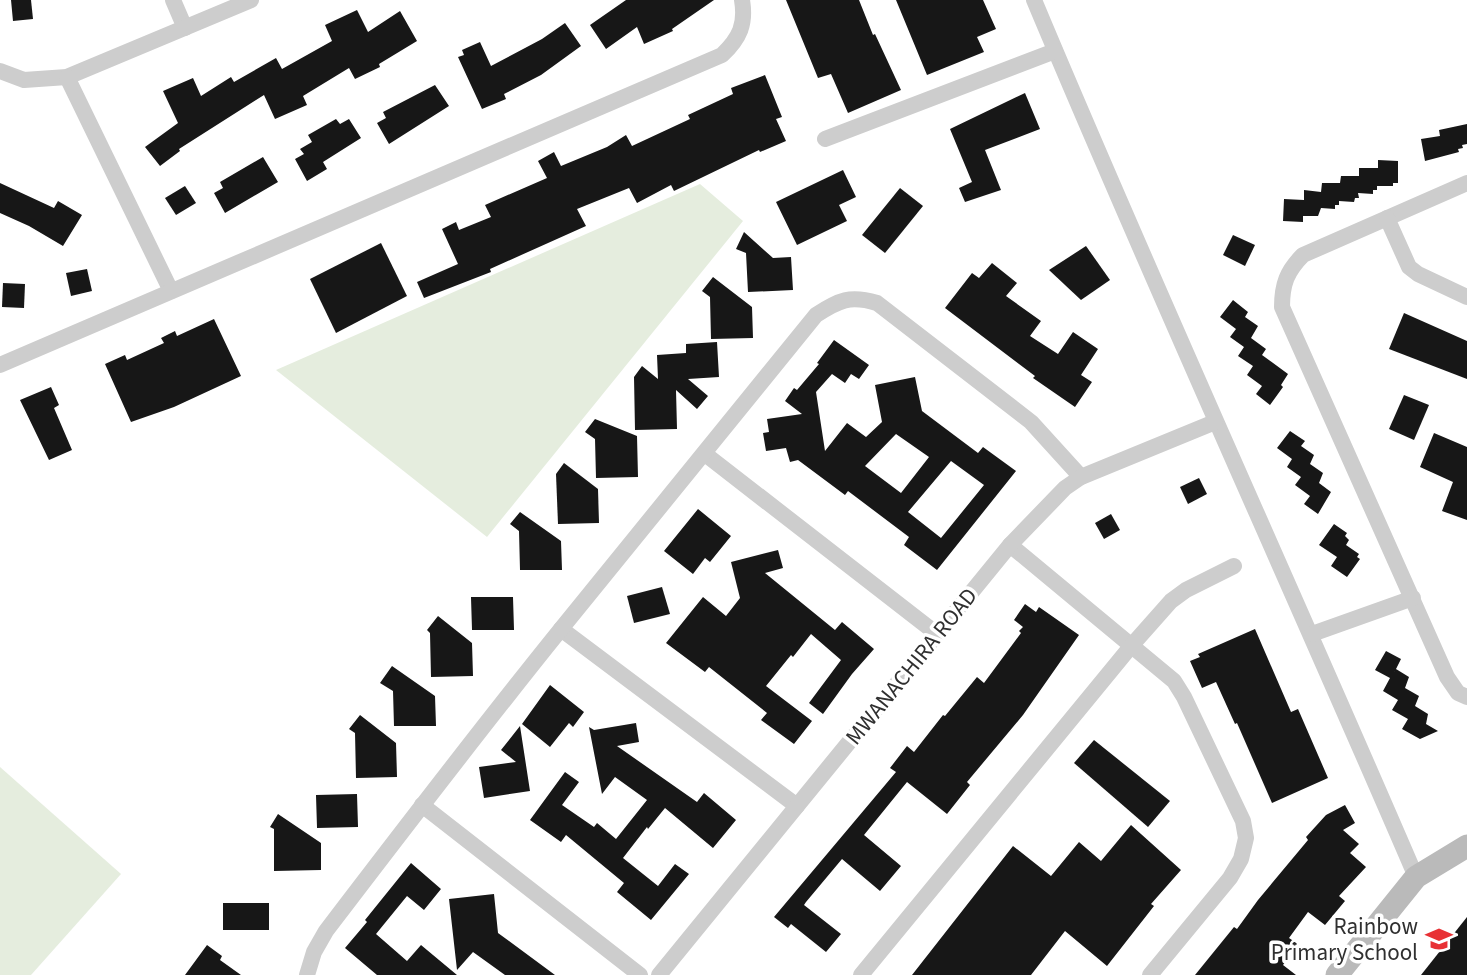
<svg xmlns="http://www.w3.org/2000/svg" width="1467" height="975" font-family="'Source Sans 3',sans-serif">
<rect width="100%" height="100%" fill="#fff"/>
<!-- green -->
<g fill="#e5edde">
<polygon points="700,184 743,221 487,537 276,370"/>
<polygon points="0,767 121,874 31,975 0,975"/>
</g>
<!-- building -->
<g fill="#171717" fill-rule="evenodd">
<polygon points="11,0 31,0 33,19 13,21"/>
<polygon points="626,0 714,0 672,29 673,31 644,44 637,27 606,49 590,25"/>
<polygon points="786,0 859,0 873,35 875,34 901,90 848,113 831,74 818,78"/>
<polygon points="896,0 983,0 996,29 977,37 984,52 927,75"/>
<polygon points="357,10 368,32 400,11 417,41 379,64 380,67 355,79 349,68 303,96 307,105 275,119 264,95 179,149 180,151 160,166 145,147 178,123 163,91 193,78 201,96 231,77 234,82 276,58 282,69 332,41 325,25"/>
<polygon points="565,23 581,46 541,75 504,94 506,99 482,109 458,57 464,55 462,50 480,42 491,66 542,39"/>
<polygon points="765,75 782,117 776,119 786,141 760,152 759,150 674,191 671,185 637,203 629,188 577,209 586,226 490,269 491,272 424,298 417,282 458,264 442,229 456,222 459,230 491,217 485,205 547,178 538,161 554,152 561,166 607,147 626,135 632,146 690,119 688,115 733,94 731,88"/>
<polygon points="435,85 449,106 389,144 377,123 386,118 383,112"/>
<polygon points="1025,93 1040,129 985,150 1001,190 965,202 959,188 972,182 950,129"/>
<polygon points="336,119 340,124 349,119 361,138 323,162 327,169 307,181 295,159 304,154 300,149 312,142 308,135"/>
<polygon points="1467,124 1467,144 1462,145 1463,148 1458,149 1459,152 1425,161 1421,139 1440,136 1439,130"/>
<polygon points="263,157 278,182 225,213 214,193 223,188 220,182"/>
<polygon points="1378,160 1398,161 1398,183 1393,183 1393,186 1377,186 1377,190 1373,190 1373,194 1358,193 1359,198 1355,198 1354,202 1339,201 1339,205 1335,205 1335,209 1321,208 1318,216 1303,216 1303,222 1283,221 1284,199 1304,200 1304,190 1321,192 1322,183 1340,183 1341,176 1359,176 1359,168 1378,168"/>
<polygon points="843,170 856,197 839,205 847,221 797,245 776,202"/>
<polygon points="0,183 54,208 58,201 82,215 63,246 29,226 0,213"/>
<polygon points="185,186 196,203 176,215 165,198"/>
<polygon points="900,188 923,206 885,253 862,235"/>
<polygon points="744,232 773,258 791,257 793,290 748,292 746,253 736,249"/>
<polygon points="1233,235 1255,245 1245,266 1223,255"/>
<polygon points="381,243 407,296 336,333 310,279"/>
<polygon points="1086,246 1110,280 1081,300 1049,270"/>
<polygon points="992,263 1017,283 1006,296 1041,321 1030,336 1058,354 1073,332 1098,349 1081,375 1092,382 1075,407 1033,378 1035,376 945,308 972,273 979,278"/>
<polygon points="87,269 92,291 71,296 66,273"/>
<polygon points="713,277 752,307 753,338 711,339 710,297 702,291"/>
<polygon points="3,283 25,284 24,308 2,307"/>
<polygon points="1233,300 1248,312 1245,317 1258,326 1251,338 1266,349 1262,355 1288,374 1281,385 1283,387 1270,405 1256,394 1262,386 1247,375 1253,366 1238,356 1244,347 1230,337 1236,329 1220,317"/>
<polygon points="1404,313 1467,341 1467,379 1389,349"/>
<polygon points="214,319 241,376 174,407 131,422 105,364 125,355 127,360 164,343 161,338 175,331 177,336"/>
<path d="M834,340L869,365L859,379L851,374L845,383L832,374L816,392L825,451L847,423L866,437L882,422L875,385L915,377L922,411L978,453L983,447L1016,471L937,570L904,545L909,537L848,491L845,495L798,460L790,462L786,448L766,451L763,433L769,432L767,419L802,414L785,401L794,388L797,390L819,364L817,363ZM896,434L929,457L901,493L865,466ZM951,461L984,485L941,538L908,512Z"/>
<polygon points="717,342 719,377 688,379 708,396 697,409 676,390 677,429 635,430 634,377 642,366 658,379 657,355 686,353 686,344"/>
<polygon points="51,387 59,405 54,408 72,450 49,460 20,400"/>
<polygon points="1404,395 1429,405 1414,440 1389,429"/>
<polygon points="595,419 637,436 638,477 596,478 595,439 585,432"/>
<polygon points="1290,431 1305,441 1301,446 1314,455 1310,464 1323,473 1319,483 1331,492 1318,514 1304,504 1310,496 1295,485 1301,477 1287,467 1292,459 1277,448"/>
<polygon points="1434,433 1467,447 1467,520 1442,511 1453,482 1420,467"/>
<polygon points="564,463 598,489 599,523 558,524 556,474"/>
<polygon points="1199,478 1207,494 1188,504 1180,487"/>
<polygon points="698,509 731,536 710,562 705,558 693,574 664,551"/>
<polygon points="520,512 561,541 562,570 520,570 519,531 510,524"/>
<polygon points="1111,514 1120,530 1104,539 1095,523"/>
<polygon points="1334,524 1347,533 1345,536 1349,540 1346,545 1359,554 1357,557 1360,559 1347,577 1331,566 1337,557 1319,545"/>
<polygon points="778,550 783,568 765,573 835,630 842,622 874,649 852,674 823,714 809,703 841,660 811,634 793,657 791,655 766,686 812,721 794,744 761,720 767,713 709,667 705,672 666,643 703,597 726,616 740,598 731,562"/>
<polygon points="662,587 670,614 634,623 627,596"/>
<polygon points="471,597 513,597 514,630 472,630"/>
<polygon points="1025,604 1036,612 1039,607 1079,635 1023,715 967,782 970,785 947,814 907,782 864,835 901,866 880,891 842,859 806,902 804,905 841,934 826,952 791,924 788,928 774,917 896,772 890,768 907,746 914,752 943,715 945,716 977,677 984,683 1021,633 1019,631 1023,627 1014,620"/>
<polygon points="438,616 472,643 473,676 431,677 430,633 427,630"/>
<polygon points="1255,629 1291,712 1298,709 1328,778 1272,803 1237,723 1235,724 1216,682 1202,688 1190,661 1200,657 1198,654"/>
<polygon points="1386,651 1401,659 1394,673 1396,669 1409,677 1405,688 1419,696 1415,706 1428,714 1426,724 1438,731 1420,739 1402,729 1408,719 1392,710 1398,700 1383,691 1390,678 1375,670"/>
<polygon points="392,666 435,696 436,726 394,726 393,691 380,683"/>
<polygon points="550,685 584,712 573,727 569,723 550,747 522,724"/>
<polygon points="360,715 396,743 397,777 356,778 355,733 349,729"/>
<polygon points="636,723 639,742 617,746 697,802 704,793 736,820 713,848 665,808 648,829 647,827 623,858 658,886 675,864 689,874 651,920 617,892 624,883 566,835 561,842 530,820 565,772 579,782 562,805 594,827 597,823 616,839 647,800 615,777 602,794 589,727 594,730"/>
<polygon points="520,726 530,791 484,798 479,767 516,762 501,750"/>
<polygon points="1094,740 1170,801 1148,827 1074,763"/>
<polygon points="357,794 358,827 317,828 316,795"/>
<polygon points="1345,805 1355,823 1343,830 1359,844 1350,853 1366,867 1339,896 1345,901 1325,925 1308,912 1289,938 1298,944 1283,965 1296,975 1195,975 1234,927 1237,929 1258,900 1308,840 1306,837 1326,815"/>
<polygon points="278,814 321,843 321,870 274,871 274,829 270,827"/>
<polygon points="1131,825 1181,870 1151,904 1154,906 1107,966 1065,931 1031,975 912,975 1013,846 1051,876 1079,842 1101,861"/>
<polygon points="411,863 441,889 424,910 407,896 376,934 407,961 421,945 457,975 377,975 345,948 367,922 365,920"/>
<polygon points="494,894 498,933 555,975 505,975 473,952 457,970 449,899"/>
<rect x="223" y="903" width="46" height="27"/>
<polygon points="1467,917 1467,975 1421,975"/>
<polygon points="207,945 222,956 220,960 241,975 185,975"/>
</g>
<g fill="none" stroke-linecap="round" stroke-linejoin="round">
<!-- street -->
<g stroke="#cdcdcd" stroke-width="16">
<polyline points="173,0 185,28"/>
<path d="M1034,0C1157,294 1290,584 1416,877"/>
<polyline points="0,71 24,80 67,77 251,0"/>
<polyline points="67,77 171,291"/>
<polyline points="825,139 1055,51"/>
<path d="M1467,183L1303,255C1287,271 1282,284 1282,307L1447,677L1458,693L1467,697"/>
<polyline points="1387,218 1409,267 1418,274 1467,297"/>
<path d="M0,365L722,55C740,38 746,24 742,0"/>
<polyline points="705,454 937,634"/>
<polyline points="1010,545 1174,681 1184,697 1243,821 1246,838 1241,859 1230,878 1150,975"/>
<polyline points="561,629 797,806"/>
<polyline points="1312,634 1413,598"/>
<polyline points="422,805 640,975"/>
<path d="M307,975L314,952L326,931C403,830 481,728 561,629C646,524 732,420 816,315C839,300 850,295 877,303L1031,422L1081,477"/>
<polyline points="659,975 1010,545 1065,488 1081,477 1215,422"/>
<polyline points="861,975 1132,645 1171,601 1186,590 1234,566"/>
</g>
<!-- secondary -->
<polyline stroke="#bababa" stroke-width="23" points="1337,975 1416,877 1467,846"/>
</g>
<!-- icons -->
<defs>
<symbol id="school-bare" viewBox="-9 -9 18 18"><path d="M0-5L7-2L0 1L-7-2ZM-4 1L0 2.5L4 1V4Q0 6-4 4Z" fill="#e83135" stroke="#fff" stroke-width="2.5" paint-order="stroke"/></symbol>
</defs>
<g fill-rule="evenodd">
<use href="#school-bare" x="1420" y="920" width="38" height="38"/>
</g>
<g text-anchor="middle" stroke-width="7" stroke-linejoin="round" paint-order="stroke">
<!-- street labels -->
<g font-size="23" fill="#303030" stroke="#fff">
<text transform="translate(911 666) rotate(-51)" y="8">MWANACHIRA ROAD</text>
</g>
<!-- poi labels -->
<g font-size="23" fill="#303030" stroke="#fff" text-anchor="end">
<text x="1418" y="934">Rainbow<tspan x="1418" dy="26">Primary School</tspan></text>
</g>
</g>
</svg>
